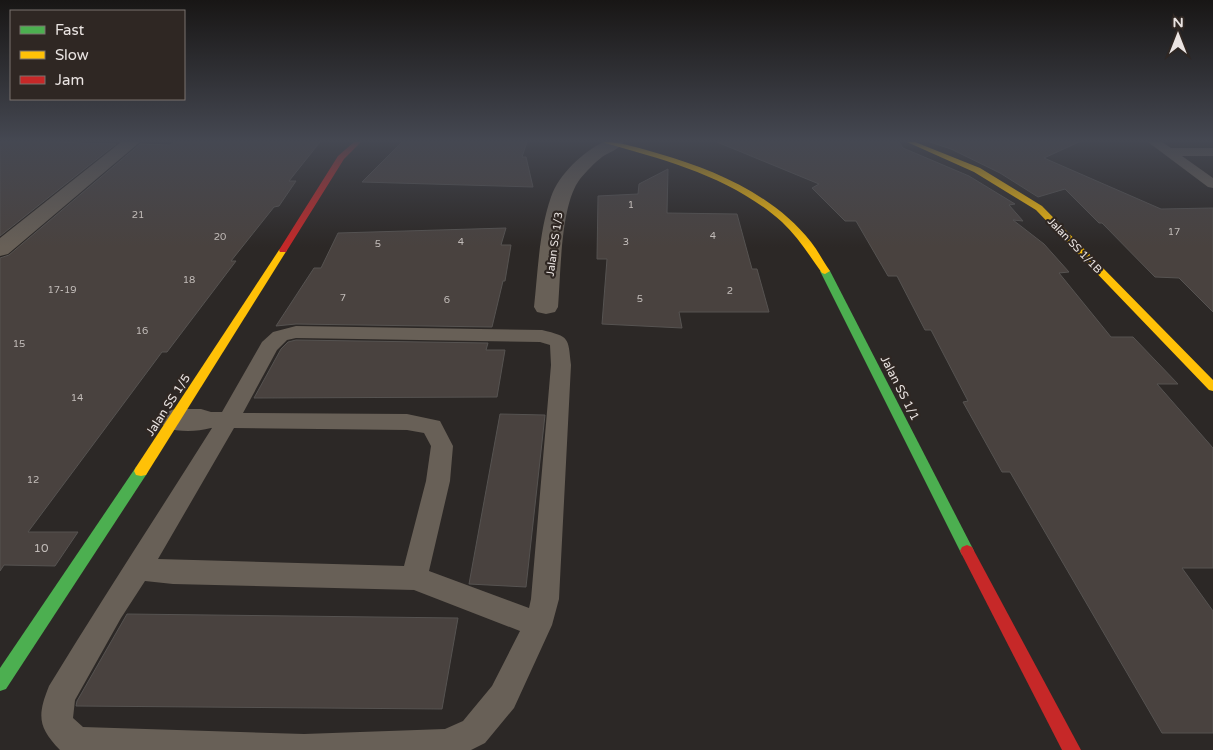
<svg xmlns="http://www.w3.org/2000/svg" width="1213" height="750" font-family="'Varela Round',sans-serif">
<rect width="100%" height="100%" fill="#2c2826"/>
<!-- building -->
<g fill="#49423f" stroke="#565351">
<polygon points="0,142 54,142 116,144 0,236"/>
<polygon points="174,142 320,142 289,181 296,181 279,206 274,207 231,261 236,261 167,352 162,352 28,532 78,532 55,566 4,565 0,571 0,258 9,255 140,144 170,145"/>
<polygon points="402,142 527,142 522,157 526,157 533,187 362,182"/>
<polygon points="717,142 899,142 903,148 969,176 1015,204 1009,205 1023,221 1013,220 1044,244 1069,272 1059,273 1111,337 1133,337 1178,384 1157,384 1213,448 1213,568 1182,568 1213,611 1213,733 1162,733 1010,472 1002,472 963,402 968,401 931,330 925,330 897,276 888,276 856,221 845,221 812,188 819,184"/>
<polygon points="930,142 1079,142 1044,158 1161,209 1213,208 1213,312 1179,278 1155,277 1102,223 1099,223 1065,189 1038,197 1000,173 951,149"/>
<polygon points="668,169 667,213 737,214 752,269 757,269 769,312 679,312 682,328 602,324 607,259 597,259 598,196 638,194 639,184"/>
<polygon points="506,228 501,245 511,245 505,281 503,281 492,327 296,324 276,326 314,268 321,268 338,233"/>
<polygon points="296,340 488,343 486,350 505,350 497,397 254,398 281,349 288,342"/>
<polygon points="500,414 545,415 526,587 469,584"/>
<polygon points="127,614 458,618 442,709 76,706 77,701"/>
</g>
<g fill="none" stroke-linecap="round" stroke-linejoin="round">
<!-- lane -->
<g fill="#686057" fill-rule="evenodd">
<polygon points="1148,142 1162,142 1171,148 1213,148 1213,156 1182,156 1213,178 1213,188 1208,187"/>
<path d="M296,326L542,330C570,337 568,337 571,365L559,599L552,625L514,708L485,743L471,750H60C38,727 37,716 49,686C102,599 158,514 212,428L193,426L190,420L193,414L201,412H222L262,342L273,332ZM296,338L540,342L550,345L551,365L531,599L529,608L429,571L450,481L453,446L440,421L407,414L243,413L277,350L287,340ZM234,428L407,430L424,433L431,446L426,481L404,566L158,559ZM145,581L173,584L414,590L520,631L492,686L463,721L445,729L304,734L83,727L73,718L75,700L121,618Z"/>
</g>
<!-- street -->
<g fill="#686057" fill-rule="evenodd">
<polygon points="121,142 140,142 8,254 0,256 0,238"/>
<path d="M603,142H624C618,150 609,152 602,157C594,163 586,172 580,179C560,205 561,274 558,307L555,312L546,314L537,312L534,307C538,271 539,231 551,197C559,174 582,153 603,142Z"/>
<path d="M175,409H201L211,412L216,420L211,428C196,432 180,432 165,428L160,420L165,412Z"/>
</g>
<!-- fast -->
<g fill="#4caf50" fill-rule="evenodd">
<polygon points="825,268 830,271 972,547 974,551 972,555 967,557 962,555 820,271"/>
<polygon points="141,466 146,467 148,471 146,475 6,689 0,691 0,668 136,467"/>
</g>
<!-- slow -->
<g fill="#ffc107" fill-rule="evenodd">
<path d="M604,142C623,142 642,149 660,154C715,170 774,195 811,242C818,251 823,261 830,271L825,274L822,273C809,255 798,237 782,222C733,178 666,160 605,143Z"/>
<polygon points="907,142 915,142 980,168 1042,206 1213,380 1213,391 1209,390 1036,210 974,172"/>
<polygon points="283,247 287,250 146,475 141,476 136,475 134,471 136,467 279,250"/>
</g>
<!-- jam -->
<g fill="#c62828" fill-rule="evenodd">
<polygon points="354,142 361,142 344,159 286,252 280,252 279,250 338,156"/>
<polygon points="967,545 972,547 1081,750 1062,750 960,551 962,547"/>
</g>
</g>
<!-- sky -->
<linearGradient id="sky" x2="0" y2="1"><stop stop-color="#181615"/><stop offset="0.57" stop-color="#454852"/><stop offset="1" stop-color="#454852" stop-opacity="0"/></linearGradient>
<rect width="1213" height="247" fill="url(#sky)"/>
<g text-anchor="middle" stroke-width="4.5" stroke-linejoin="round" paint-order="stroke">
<!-- number labels -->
<g font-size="10" fill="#c2bcb9">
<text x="631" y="208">1</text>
<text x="138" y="218">21</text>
<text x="1174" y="235">17</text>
<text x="713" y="239">4</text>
<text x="220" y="240">20</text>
<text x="461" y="245">4</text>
<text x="626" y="245">3</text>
<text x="378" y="247">5</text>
<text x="189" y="283">18</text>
<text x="62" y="293">17-19</text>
<text x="730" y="294">2</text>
<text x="343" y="301">7</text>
<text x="640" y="302">5</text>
<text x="447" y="303">6</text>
<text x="142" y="334">16</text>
<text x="19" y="347">15</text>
<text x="77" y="401">14</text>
<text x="33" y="483">12</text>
</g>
<!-- far-street labels -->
<g font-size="11" fill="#eae4e2" stroke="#2f2723">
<text transform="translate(554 244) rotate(-82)" y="4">Jalan SS 1/3</text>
<text transform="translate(1075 245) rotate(46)" y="4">Jalan SS 1/1B</text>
</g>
<!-- street labels -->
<g font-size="12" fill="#eae4e2" stroke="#2f2723">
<text transform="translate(900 388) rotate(63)" y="4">Jalan SS 1/1</text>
<text transform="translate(168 405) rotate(-57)" y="4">Jalan SS 1/5</text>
</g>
<!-- near-number labels -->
<g font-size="12" fill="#c2bcb9">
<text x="41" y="552">10</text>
</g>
</g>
<!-- legend -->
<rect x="10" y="10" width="175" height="90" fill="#2f2723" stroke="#7a736f"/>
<rect x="20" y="26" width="25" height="8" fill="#4caf50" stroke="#7a736f"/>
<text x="55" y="35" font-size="15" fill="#eae4e2">Fast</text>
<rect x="20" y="51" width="25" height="8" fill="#ffc107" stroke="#7a736f"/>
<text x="55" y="60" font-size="15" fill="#eae4e2">Slow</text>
<rect x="20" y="76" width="25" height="8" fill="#c62828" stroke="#7a736f"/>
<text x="55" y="85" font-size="15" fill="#eae4e2">Jam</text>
<!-- north arrow -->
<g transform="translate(1178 35)" stroke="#2f2723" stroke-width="4" paint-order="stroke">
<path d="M0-4L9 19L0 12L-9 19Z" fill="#eae4e2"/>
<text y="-8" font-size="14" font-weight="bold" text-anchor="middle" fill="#eae4e2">N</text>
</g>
</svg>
